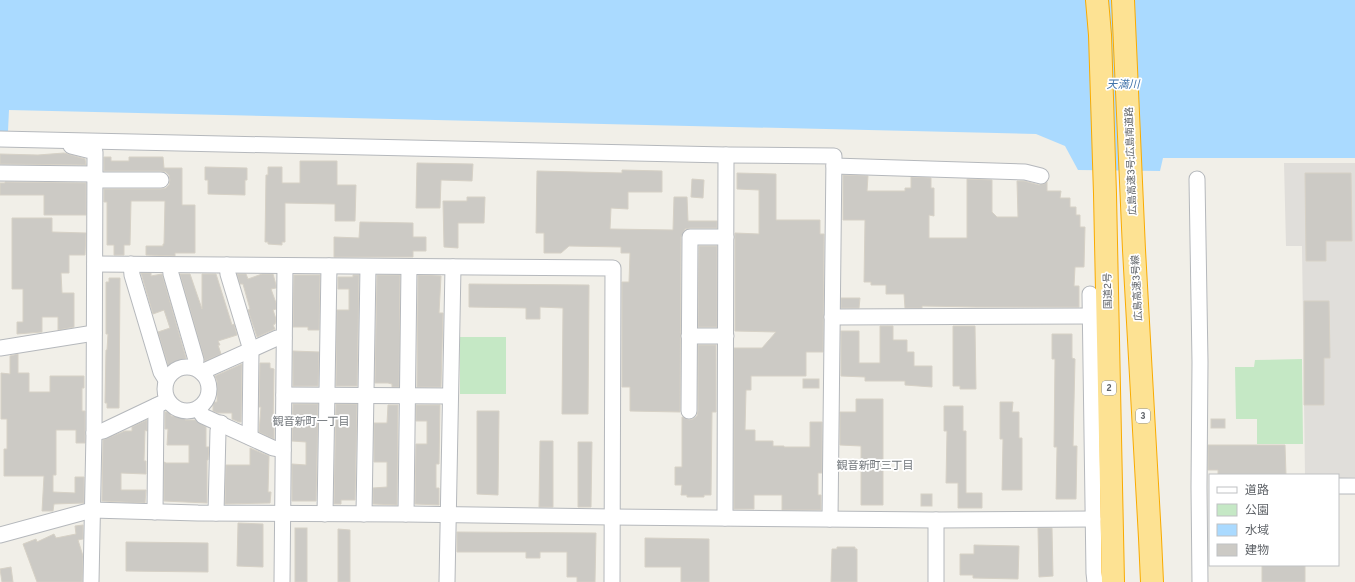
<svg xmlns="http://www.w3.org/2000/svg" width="1355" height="582" font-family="Overpass,'Noto Sans JP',sans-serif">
<rect width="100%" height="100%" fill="#f1efe8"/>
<!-- industrial -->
<polygon fill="#e0deda" points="1284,163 1355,163 1355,477 1338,478 1338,475 1305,475 1302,246 1286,246"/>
<!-- green -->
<g fill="#c5e8c5">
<rect x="460" y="337" width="46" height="57"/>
<polygon points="1302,359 1303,444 1257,444 1257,419 1236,419 1235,367 1254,367 1255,360"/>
</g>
<!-- water -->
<polygon fill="#aadaff" points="0,0 1355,0 1355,158 1163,158 1160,171 1078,170 1065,146 1036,134 9,110 8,131 0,131"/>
<!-- building -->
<g fill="#cccac5" stroke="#d6d1c6">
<polygon points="64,153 85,159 86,165 0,164 0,154 38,155"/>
<polygon points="104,157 111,157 111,161 129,161 129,157 163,157 164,168 182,168 182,205 195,205 195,253 175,253 175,256 146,255 146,246 163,246 163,244 164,244 165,201 131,201 130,245 124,245 124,255 114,255 114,245 107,245 107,202 104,202 104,189 161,189 166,188 169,185 170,180 169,175 166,172 161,171 104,171"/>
<polygon points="300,161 337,161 337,185 356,185 355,221 335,221 335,204 285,203 285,242 282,242 282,245 268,244 268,242 265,242 266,175 268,175 268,167 282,167 282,183 300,183"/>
<polygon points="417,163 473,164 472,181 441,180 440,208 416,208"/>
<polygon points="205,167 247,168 247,180 245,180 245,195 208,194 208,180 205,180"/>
<polygon points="622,170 662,171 662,192 628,192 628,209 611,208 610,229 673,230 674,197 687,197 688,221 717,221 717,228 690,228 685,229 681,237 680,412 630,411 630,387 622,387 622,282 629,282 630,253 621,253 621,247 569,246 561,253 544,253 544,233 536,233 537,171 622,173"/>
<polygon points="737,173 776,174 776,220 820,220 820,234 824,234 823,352 806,352 806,376 751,376 751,390 746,390 745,430 755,430 755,441 773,441 773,446 784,446 784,447 810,447 810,422 822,422 822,473 818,473 818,495 821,495 821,510 782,510 782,495 754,495 754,509 734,509 734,348 762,348 776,332 735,331 735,233 759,234 759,190 737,189"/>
<polygon points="1305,173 1351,173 1352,241 1326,241 1326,261 1306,261"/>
<polygon points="843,175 868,176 867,191 905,191 905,188 911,188 911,177 931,178 931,188 934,188 934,216 929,215 929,238 967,238 967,179 992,180 992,212 997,217 1018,217 1017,181 1024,181 1039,185 1044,184 1047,182 1047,191 1061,191 1060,198 1070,198 1070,207 1076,207 1076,215 1080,215 1080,227 1085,227 1084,267 1075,267 1074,286 1079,286 1079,307 977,307 922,306 922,308 905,308 904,294 886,294 886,285 871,285 871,282 864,282 865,220 843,220"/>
<polygon points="692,179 704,180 703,198 691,197"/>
<polygon points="5,182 86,183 86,215 44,215 44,195 0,195 0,183 5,183"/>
<polygon points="467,197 485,197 484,223 458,223 458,248 444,247 443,201 467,201"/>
<polygon points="12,218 52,218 52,232 86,233 85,255 69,255 69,273 61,273 62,293 74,293 74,327 58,330 58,317 42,317 42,332 17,334 17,322 23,322 23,289 12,289"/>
<polygon points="360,222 413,223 413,237 426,237 426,251 413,251 413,257 334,257 334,237 359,238"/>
<polygon points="699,246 717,246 717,327 698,327"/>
<polygon points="141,273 151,273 151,276 162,274 186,358 168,365 158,332 170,328 164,310 153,314"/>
<polygon points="180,274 190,274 202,309 202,274 216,274 232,325 234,324 237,335 218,341 220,345 218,345 221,354 205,361"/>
<polygon points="237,274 246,274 248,279 262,274 273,274 276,285 276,288 271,289 276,303 276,309 273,310 276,319 275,324 273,325 275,329 257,337 248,310 250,309 243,284 240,284"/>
<polygon points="294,275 320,275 319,330 308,330 308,327 293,327"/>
<polygon points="353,275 359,275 357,386 336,386 337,310 349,310 349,289 338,289 338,277 353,277"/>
<polygon points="377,275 400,275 399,387 392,387 392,384 388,383 375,383"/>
<polygon points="418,275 441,276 439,313 443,313 441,387 417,387"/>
<polygon points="109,278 120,278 119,408 107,408 107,403 105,403 106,350 107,350 108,334 106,334 106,282 109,282"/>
<polygon points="469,284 589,285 588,414 562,414 563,308 540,307 540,319 526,319 526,308 469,307"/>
<polygon points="841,298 860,298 859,308 841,308"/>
<polygon points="1304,301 1329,301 1330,358 1324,358 1324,405 1304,405"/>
<polygon points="880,326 893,326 893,340 907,340 907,352 914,352 914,366 932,366 932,387 905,385 905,381 865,381 865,377 841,376 841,331 859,331 859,363 880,363"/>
<polygon points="953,326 975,326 976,389 960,389 960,386 953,386"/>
<polygon points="1052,334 1072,334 1072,358 1075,359 1073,446 1077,446 1076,499 1056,499 1057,447 1054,447 1055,359 1052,359"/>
<polygon points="698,345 716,345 716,412 712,412 711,495 704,495 704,497 687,497 687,495 681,495 682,485 675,485 675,467 682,467 682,417 689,420 693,419 697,416 698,411"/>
<polygon points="293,351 319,352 318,386 293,386"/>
<polygon points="18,354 18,373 29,373 29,392 50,392 50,376 84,376 84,388 82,388 82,411 85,411 85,443 76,443 76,430 56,430 56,475 53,475 53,492 75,493 75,477 84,477 84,503 54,504 53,511 42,511 44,476 4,476 4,449 7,449 7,419 1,419 1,373 10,374 10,356"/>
<polygon points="260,363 270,363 270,368 274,369 273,425 274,425 274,439 259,432 261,407 259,407"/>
<polygon points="242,364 241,422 239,422 232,419 232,413 218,413 213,411 213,402 217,402 217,381 215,376"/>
<rect x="803" y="379" width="16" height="9"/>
<polygon points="856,399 883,399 883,505 861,505 861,446 840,445 840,412 856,412"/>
<polygon points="1000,402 1013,402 1012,412 1019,412 1019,438 1022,438 1022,490 1002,490 1003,439 1000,439"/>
<polygon points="293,404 318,404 316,501 292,501 292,464 306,465 306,442 292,441"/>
<polygon points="336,404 357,404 355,500 341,500 341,504 334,504"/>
<polygon points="388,405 398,405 397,505 373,504 373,488 387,487 387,462 374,462 374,423 387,423"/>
<polygon points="416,405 440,405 439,464 436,464 436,488 439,488 439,505 415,504 416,444 427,444 427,421 416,421"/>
<polygon points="944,406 963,406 963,431 966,431 966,493 982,493 982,508 958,508 958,483 946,483 947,431 944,431"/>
<polygon points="477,411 499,411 498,495 477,494"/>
<polygon points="165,412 171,412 171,416 185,417 185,420 195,420 206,427 206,447 209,447 208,460 207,460 207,503 164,501 164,462 166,463 189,463 189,445 167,445 168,429 165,429"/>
<rect x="1211" y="419" width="14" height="9"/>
<polygon points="147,420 147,431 145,430 144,461 146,461 146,474 121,473 121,490 146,490 145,503 102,501 103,440 125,431 132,431 132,427"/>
<polygon points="540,441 553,441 553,507 539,507"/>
<polygon points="578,442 592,442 591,507 578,507"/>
<polygon points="1208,445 1285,445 1286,475 1218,475 1218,470 1208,470"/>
<polygon points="250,448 269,456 268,492 271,492 270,503 225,504 226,465 250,465"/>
<rect x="921" y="494" width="11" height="12"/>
<polygon points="238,523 263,524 263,567 237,566"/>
<polygon points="83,525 83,539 78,540 83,556 82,582 37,582 23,544 36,539 37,542 54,534 56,538 76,534 75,526"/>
<rect x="295" y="528" width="12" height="54"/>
<polygon points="1038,528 1052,528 1053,576 1039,577"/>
<polygon points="338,529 350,530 350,582 338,582"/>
<polygon points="457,532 596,533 595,582 577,582 577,577 567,577 567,552 540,552 540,558 526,558 526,552 457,552"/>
<polygon points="645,538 709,539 709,582 681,582 681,567 645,567"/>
<polygon points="126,542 208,543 208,572 126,571"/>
<polygon points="974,545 1019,546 1018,579 973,578 973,575 960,575 960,554 974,554"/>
<polygon points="837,547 855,547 855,549 857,549 857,582 831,582 832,549 837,549"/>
<rect x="1262" y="565" width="43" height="17"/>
<polygon points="11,567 13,582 2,582 0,569"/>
</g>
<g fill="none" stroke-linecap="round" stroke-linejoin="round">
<defs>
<g id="minor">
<polyline points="0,139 726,155 834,156 830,519"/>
<polyline points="71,146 95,152 94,433 91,582"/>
<polyline points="834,166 1025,172 1041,176"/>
<polyline points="0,173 95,174"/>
<polyline points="1197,179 1200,362 1199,487 1200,582"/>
<polyline points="95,180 161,180"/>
<polyline points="95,264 613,268 612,582"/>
<polyline points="131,264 132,275 161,372 166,380"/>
<polyline points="170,265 171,274 196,360 195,368"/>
<polyline points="227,265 228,274 251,350 250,437"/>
<polyline points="1090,294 1094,573 1095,582"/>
<polyline points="832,317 1090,316"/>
<polyline points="689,336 726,336"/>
<polyline points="0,348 94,333"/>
<circle cx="187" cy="389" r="22"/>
<polyline points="202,373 206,370 277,338 284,338"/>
<polyline points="284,395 450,396"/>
<polyline points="198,409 203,416 273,448 283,450"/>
<polyline points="689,411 690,237 726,237"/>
<polyline points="94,433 103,431 164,402"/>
<polyline points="1338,486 1355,486"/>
<polyline points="155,512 156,406"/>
<polyline points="216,513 218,431 221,423"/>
<polyline points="325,514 329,266"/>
<polyline points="364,514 368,267"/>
<polyline points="406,514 409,267"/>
<polyline points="725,518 726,155"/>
<polyline points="936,520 936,582"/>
<polyline points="0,535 92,510 198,513 406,514 612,517 936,520 1093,519"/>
<polyline points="282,582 285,266"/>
<polyline points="447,582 453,267"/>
</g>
<g id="highway">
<polyline points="1097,0 1100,35 1105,194 1113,582"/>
<polyline points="1123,0 1134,250 1150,538 1152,582"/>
</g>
</defs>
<!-- minor casing -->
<use href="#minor" stroke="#b5b8bc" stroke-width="17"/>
<!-- highway casing -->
<use href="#highway" stroke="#f9ab00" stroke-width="24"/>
<!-- minor -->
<use href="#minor" stroke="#fff" stroke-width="15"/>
<!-- highway -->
<use href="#highway" stroke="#fde293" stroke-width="22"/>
</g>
<g text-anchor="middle" stroke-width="3.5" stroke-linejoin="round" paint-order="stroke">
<!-- shield labels -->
<g fill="#fff" stroke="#8f9295" stroke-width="1">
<rect x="1102" y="381" width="14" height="14" rx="3"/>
<rect x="1136" y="409" width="14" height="14" rx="3"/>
</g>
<g font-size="9" font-weight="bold" fill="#5f6368">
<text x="1109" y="391">2</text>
<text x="1143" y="419">3</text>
</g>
<!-- street labels -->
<g font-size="10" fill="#5f6368" stroke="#fff">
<text transform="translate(1130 161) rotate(-92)" y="4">広島高速3号;広島南道路</text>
<text transform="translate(1136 288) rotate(-93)" y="4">広島高速3号線</text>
<text transform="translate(1107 291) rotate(-91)" y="4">国道2号</text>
</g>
<!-- water labels -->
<g font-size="11" font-style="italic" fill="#4174aa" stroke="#fff">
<text x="1123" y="88">天満川</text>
</g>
<!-- neighbourhood labels -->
<g font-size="11" fill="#70757a" stroke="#fff">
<text x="311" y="425">観音新町一丁目</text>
<text x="875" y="469">観音新町三丁目</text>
</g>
</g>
<!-- legend -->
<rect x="1209" y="474" width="130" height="92" fill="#ffffff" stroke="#bfc1c3"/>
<rect x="1217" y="487" width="20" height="6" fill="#ffffff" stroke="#bfc1c3"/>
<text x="1245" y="494" font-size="12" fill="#5f6368">道路</text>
<rect x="1217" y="504" width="20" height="12" fill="#c5e8c5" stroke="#bfc1c3"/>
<text x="1245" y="514" font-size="12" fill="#5f6368">公園</text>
<rect x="1217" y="524" width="20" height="12" fill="#aadaff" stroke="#bfc1c3"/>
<text x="1245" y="534" font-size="12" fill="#5f6368">水域</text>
<rect x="1217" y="544" width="20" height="12" fill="#cccac5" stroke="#bfc1c3"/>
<text x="1245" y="554" font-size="12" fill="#5f6368">建物</text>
</svg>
